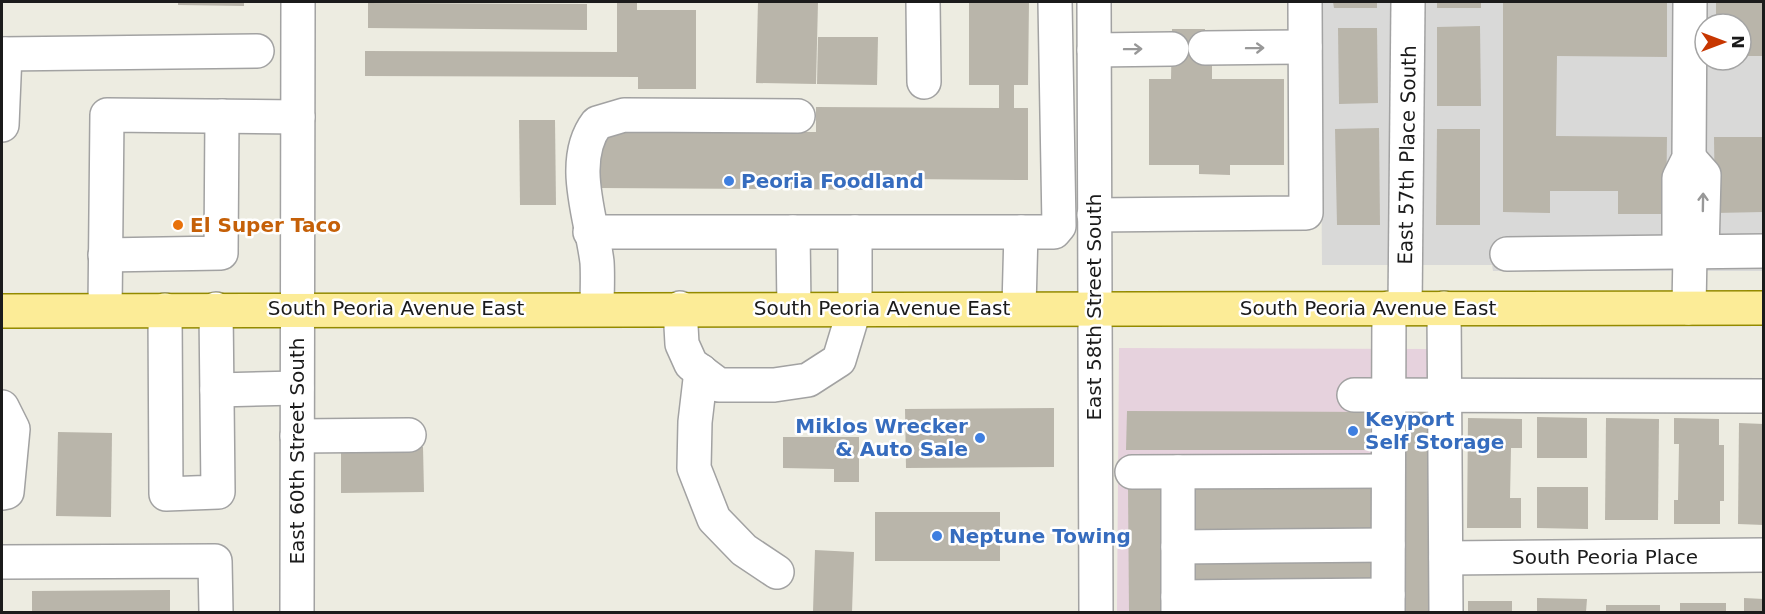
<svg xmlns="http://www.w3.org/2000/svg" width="1765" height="614" font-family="'DejaVu Sans',sans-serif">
<rect width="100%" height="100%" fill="#edece1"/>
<!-- residential -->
<path fill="#d9d9d8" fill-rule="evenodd" d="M1320,2H1763V271H1493L1492,265H1322ZM1705,24H1741V60H1705Z"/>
<!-- industrial -->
<polygon fill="#e6d2dd" points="1119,348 1429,349 1430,612 1117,612"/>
<!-- building -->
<g fill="#b9b5aa">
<polygon points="178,2 244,2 244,6 178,5"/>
<polygon points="617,2 637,2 637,10 696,10 696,89 638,89 638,77 365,76 365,51 617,52"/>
<polygon points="758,2 818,2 816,84 756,83"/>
<polygon points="969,2 1029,2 1028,85 1014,85 1014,108 1028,108 1028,180 904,179 903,190 599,188 599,131 816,132 816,107 999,108 999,85 969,85"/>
<polygon points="1333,2 1377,2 1377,8 1334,8"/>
<rect x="1437" y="2" width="44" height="6"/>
<polygon points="1503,2 1667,2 1667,57 1557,56 1556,136 1667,137 1666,214 1618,214 1618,191 1550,191 1550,213 1503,212"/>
<polygon points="1716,2 1764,2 1764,56 1741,56 1741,24 1716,24"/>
<polygon points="368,3 587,4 587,30 368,28"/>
<polygon points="1480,26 1481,106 1437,106 1437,27"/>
<polygon points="1338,28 1377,28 1378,103 1339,104"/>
<polygon points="1172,29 1205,29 1205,52 1212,52 1212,79 1284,79 1284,165 1230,165 1230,175 1199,174 1199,165 1149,165 1149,79 1171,79"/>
<polygon points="818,37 878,37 877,85 817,84"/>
<polygon points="519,120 555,120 556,205 520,205"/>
<polygon points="1379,128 1380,225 1337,225 1335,129"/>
<polygon points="1437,129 1480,129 1480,225 1436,225"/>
<polygon points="1714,137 1764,137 1763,212 1715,213"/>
<polygon points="1054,408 1054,467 906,468 905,409"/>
<polygon points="1127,411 1371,412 1370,450 1126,450"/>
<polygon points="1402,411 1428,411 1429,612 1403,612"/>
<polygon points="1537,417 1587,418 1587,458 1537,458"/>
<polygon points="1468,418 1522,419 1522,448 1511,448 1510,498 1521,498 1521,528 1467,528"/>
<polygon points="1606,418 1659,419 1658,520 1605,520"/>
<polygon points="1674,418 1719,419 1719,445 1724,445 1724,501 1720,501 1720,524 1674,524 1674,500 1678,500 1679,444 1674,444"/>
<polygon points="1739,423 1764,424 1764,525 1738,524"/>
<polygon points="58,432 112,433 111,517 56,516"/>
<polygon points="783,437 859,437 859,482 834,482 834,469 783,468"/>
<polygon points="423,447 424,492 341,493 341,448"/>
<rect x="1189" y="485" width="182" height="45"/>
<polygon points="1161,486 1162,612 1129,612 1128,487"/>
<polygon points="1537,487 1588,487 1588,529 1537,528"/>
<rect x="875" y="512" width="125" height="49"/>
<polygon points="815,550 854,552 852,612 813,611"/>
<polygon points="1371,554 1372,581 1189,582 1189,555"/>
<polygon points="170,590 170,612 32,612 32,591"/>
<polygon points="1537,598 1587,599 1586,612 1537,612"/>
<polygon points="1744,598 1764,599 1764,612 1744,612"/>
<rect x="1468" y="601" width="44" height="11"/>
<rect x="1680" y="603" width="46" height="9"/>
<rect x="1606" y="605" width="54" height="7"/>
</g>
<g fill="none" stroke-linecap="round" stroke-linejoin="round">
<defs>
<g id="minor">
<polyline points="923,2 924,82"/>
<polyline points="1094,2 1096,612"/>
<polyline points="1205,48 1305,47"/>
<polyline points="1094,50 1172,49"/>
<polyline points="2,54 257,51"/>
<polyline points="2,125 5,54"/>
<polyline points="1689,158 1704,175 1702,252"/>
<polyline points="1094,215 1306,213 1305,2"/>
<polyline points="590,232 1021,232 1019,307"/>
<polyline points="793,232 794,308"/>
<polyline points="1021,232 1054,232 1059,226 1055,2"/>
<polyline points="1679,252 1679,178 1689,158 1690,2"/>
<polyline points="1507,254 1764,251"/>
<polyline points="105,255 221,253 222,116"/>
<path d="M597,308C597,292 598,277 597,262C592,219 568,161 597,123L624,115L798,116"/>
<polyline points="680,308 682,344 691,364 719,385 774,385 808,380 839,360 855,307 855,232"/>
<polyline points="1405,308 1408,2"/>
<polyline points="1444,308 1446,612"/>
<polyline points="1689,308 1690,252"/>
<polyline points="105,310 107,115 298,117"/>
<polyline points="165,310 166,494 218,492 216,309"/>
<polyline points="701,371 695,422 694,468 714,519 744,550 777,572"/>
<polyline points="217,390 297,388"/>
<polyline points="1354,395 1764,396"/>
<polyline points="2,407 13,429 7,492 2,493"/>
<polyline points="297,436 409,435"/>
<polyline points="1132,472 1388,471"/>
<polyline points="1178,472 1178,612"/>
<polyline points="1178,547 1388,545"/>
<polyline points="1446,558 1764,555"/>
<polyline points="2,562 215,561 216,612"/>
<polyline points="1178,597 1388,595"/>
<polyline points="297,612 298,2"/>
<polyline points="1388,612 1389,308"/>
</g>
<polyline id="major" points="2,311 1764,308"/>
</defs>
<!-- minor casing -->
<use href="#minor" stroke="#a2a2a2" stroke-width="36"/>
<!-- major casing -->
<use href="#major" stroke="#938a00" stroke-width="36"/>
<!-- minor -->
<use href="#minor" stroke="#fff" stroke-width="33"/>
<!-- major -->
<use href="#major" stroke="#fcec97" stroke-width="33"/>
</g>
<!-- one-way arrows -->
<defs><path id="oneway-shaft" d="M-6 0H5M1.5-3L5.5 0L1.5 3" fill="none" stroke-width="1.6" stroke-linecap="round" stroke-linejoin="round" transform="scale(1.5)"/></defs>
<g stroke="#989898">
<use href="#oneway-shaft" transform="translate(1255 48) rotate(-1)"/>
<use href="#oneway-shaft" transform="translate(1133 49) rotate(-1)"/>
<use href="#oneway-shaft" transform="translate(1703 202) rotate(-89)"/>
</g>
<!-- markers -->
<g fill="#3f7fe0" stroke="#fff" stroke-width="2">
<circle cx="729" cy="181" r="6"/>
<circle cx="1353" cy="431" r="6"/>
<circle cx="980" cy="438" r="6"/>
<circle cx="937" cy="536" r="6"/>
</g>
<circle fill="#e8710a" stroke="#fff" stroke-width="2" cx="178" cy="225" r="6"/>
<g text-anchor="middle" stroke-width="5" stroke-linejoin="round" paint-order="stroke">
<!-- street labels -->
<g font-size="20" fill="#1b1b1b" stroke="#fff">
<text transform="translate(1407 155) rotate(-89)" y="7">East 57th Place South</text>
<text transform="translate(1094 307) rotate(-90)" y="7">East 58th Street South</text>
<text x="396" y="315">South Peoria Avenue East</text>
<text x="882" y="315">South Peoria Avenue East</text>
<text x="1368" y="315">South Peoria Avenue East</text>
<text transform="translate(297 451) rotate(-90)" y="7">East 60th Street South</text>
<text x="1605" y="564">South Peoria Place</text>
</g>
<!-- shop labels -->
<g font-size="20" font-weight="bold" fill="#366cbe" stroke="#fff" text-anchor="start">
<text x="741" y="188">Peoria Foodland</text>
<text x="1365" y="426">Keyport<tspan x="1365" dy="23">Self Storage</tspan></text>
<text x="968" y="433" text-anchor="end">Miklos Wrecker<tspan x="968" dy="23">&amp; Auto Sale</tspan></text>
<text x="949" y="543">Neptune Towing</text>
</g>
<!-- food labels -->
<g font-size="20" font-weight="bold" fill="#c56008" stroke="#fff" text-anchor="start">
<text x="190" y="232">El Super Taco</text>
</g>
</g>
<!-- border -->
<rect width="1765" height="614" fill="none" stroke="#1b1b1b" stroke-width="6"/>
<!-- north arrow -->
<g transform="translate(1723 42) rotate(90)"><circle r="28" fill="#ffffff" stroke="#a4a4a4" stroke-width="1.5"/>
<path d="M0-4.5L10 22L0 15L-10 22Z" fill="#c73600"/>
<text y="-9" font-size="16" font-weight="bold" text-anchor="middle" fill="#1b1b1b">N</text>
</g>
</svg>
